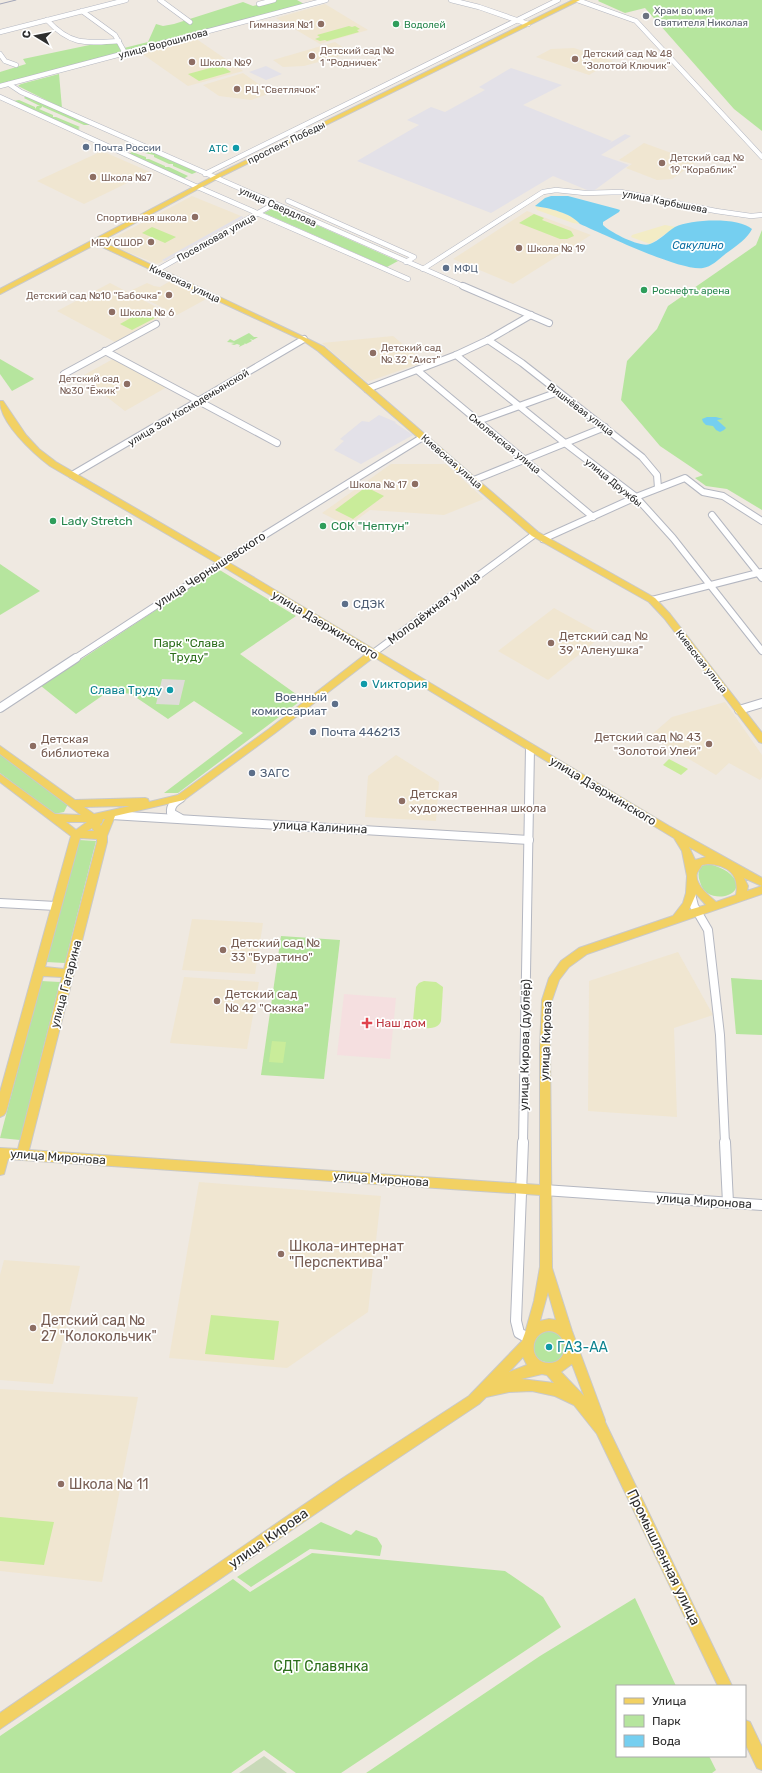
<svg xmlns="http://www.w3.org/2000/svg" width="762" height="1773" font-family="Rubik,sans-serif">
<rect width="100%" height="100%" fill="#efe9e1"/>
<!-- industrial -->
<g fill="#e3e1e8">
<polygon points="266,66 282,74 266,80 249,72"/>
<polygon points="511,68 562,85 523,105 612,141 608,144 625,134 631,136 601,155 629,165 592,192 553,176 491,213 357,161 419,125 407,120 431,107 445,112 485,90 479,87"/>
<polygon points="241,216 244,217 165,261 161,260"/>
<polygon points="379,415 396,422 395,423 413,435 361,464 334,450 344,441 340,439 362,421 369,422"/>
</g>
<!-- education -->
<g fill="#f0e6d1">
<polygon points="325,4 368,30 320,44 276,18"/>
<polygon points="195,38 243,71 188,86 141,53"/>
<polygon points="335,42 351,53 304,66 283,67 273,60"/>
<polygon points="574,48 613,61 589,75 536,57 551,49"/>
<polygon points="243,73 271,93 251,100 219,96 203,85"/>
<polygon points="644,143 696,162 672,179 657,180 626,168 632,164 619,160"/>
<polygon points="102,151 150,172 84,204 37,181"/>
<polygon points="192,196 241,216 162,260 163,261 157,264 108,244 108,241"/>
<polygon points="527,211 591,235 513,284 453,259"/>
<polygon points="172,280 208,298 177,315 130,291 147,283 154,286 160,287"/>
<polygon points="110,283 168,313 115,342 57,311"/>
<polygon points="393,336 424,362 367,382 322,343"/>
<polygon points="113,359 167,387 125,411 98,390 91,380 84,375"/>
<polygon points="391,464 446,464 484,499 444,515 370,510 348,526 322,513"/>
<polygon points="554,608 603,635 548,680 498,651"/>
<polygon points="725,702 762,755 762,777 760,780 729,763 716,775 650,736 672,717"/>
<polygon points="396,755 439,782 436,821 365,817 368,776"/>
<polygon points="192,919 263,923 255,974 182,970"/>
<polygon points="678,952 713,1015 674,1028 677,1117 588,1111 589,981"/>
<polygon points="184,977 259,982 247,1049 170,1043"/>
<polygon points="199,1182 381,1196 368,1312 287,1368 169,1358"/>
<polygon points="4,1260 80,1266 53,1384 0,1380 0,1275"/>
<polygon points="0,1389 138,1397 102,1582 0,1571"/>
</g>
<!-- medical -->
<polygon fill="#f5dfe0" points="344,994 396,998 390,1059 337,1055"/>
<!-- green -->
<g fill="#b6e59e">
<polygon points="277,0 297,0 304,4 0,84 0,72 26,64 23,59 99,43 118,44 120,49 148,42 156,24 163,26 174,24 243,2 253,6"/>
<polygon points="599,0 762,0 762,131 734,109 645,8 625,13 598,1"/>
<polygon points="59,74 62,108 18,86 21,84"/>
<polygon points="26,96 91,125 84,125 43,107 43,106 41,108 39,109 53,115 53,117 56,117 80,127 78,128 80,129 78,130 13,101 19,100 35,107 35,109 37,106 40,106 24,98"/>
<polygon points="149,151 152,152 197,172 192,174 173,166 173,164 169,164 154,157 154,155 145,153"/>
<polygon points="132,152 146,157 146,159 149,159 165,166 165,167 169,167 188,176 183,179 129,154"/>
<polygon points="276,207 398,261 387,267 264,213"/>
<polygon points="762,230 762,510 727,489 706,486 695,478 703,475 660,446 621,400 627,361 657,329 668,306 756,245"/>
<polygon points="249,333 254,337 258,337 253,340 250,339 252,341 246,344 244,343 245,344 239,347 240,345 237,344 234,345 231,344 235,343 227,342 230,339 234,341"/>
<polygon points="0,359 33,378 34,379 12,391 0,374"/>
<polygon points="0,564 40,591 0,615"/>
<polygon points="218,569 296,616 240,654 303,699 178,793 164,793 243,733 194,701 168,719 131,694 109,691 76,714 41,686"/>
<polygon points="0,753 68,804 64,812 54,814 0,773"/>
<polygon points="79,840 96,841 65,963 46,962"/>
<path d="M706,864C715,865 727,869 733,877C749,896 706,907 700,882C698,877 698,872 700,867Z"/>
<polygon points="281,936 340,940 324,1079 261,1075"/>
<polygon points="731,978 762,980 762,1035 736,1034"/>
<polygon points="41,981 60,982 20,1140 0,1138"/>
<path d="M551,1330L561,1335L567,1350L558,1362C539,1364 533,1359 533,1341L540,1332Z"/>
<polygon points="321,1522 351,1535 356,1530 377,1538 382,1546 380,1556 310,1549 251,1587 237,1577"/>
<polygon points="312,1553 505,1571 543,1597 561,1627 341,1773 296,1773 264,1750 231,1773 0,1773 0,1736 233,1579 250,1592"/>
<polygon points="635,1598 676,1686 617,1686 617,1756 709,1756 716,1770 712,1773 366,1773 540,1656"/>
</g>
<!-- sand -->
<g fill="#f3ecc5">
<path d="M535,206C549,208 571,213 580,224L573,223L537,210Z"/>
<polygon points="665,225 676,227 650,244 631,237 632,235"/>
</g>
<!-- cemetery -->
<polygon fill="#c8d9b8" points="264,1756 287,1773 239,1773"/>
<!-- pitch -->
<g fill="#c9ec9a">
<polygon points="349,26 352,27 355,26 360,29 357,30 359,32 327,41 325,40 320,41 315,39 320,37 317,35"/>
<polygon points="221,65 231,72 199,81 188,74"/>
<polygon points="534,214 544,218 542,220 571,231 574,236 567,239 560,239 519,223"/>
<polygon points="152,227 176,237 165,243 142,233"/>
<polygon points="143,311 155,318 132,330 120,324"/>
<polygon points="366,487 384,496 353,519 335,510"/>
<polygon points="669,759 688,769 681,775 663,765"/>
<path d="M424,981L436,982L443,987L441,1021C438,1031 418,1030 413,1021L416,987L419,983Z"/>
<polygon points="272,1041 286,1042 283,1063 269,1062"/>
<polygon points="211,1315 279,1321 274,1360 205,1354"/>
<polygon points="0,1517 54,1522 44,1565 0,1561"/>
</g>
<!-- plaza -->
<polygon fill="#dfdcd8" points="162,679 185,680 179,705 156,704"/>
<!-- water -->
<g fill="#75cff0">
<path d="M551,196H568L617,209L620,210L619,212L603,222V225C610,232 640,248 650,244C659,241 667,232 675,227C691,219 739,217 752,229C748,238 736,246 728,252C721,257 712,267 703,268C682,272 603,234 580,224C571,213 549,208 535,206L545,198Z"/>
<polygon points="707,417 716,417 723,419 717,420 726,428 724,430 720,432 716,430 713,426 706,425 703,422 702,419"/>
</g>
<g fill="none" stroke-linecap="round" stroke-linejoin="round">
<defs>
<g id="minor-far3">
<polyline points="160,0 190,22"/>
<polyline points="451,0 479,7 528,24"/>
<polyline points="577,0 636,21 762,157"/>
<polyline points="259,4 274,0"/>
<polyline points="82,11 115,35 125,53"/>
<path d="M47,20C71,46 86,43 119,41"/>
<polyline points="0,32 126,0"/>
<polyline points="0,54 5,61 16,65"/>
<polyline points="9,84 21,92 465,287"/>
<polyline points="0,86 326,0"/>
<polyline points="0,97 193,185 408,279"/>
<polyline points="205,174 558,0"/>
<polyline points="288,201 414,257 406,262"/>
<polyline points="423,269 543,192 556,190 585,193 621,192 716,211 751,216 762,215"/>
<polyline points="157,270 274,204"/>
</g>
<g id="minor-far2">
<polyline points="463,286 549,323"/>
<polyline points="488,340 522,363 642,457 657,475 658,488"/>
<polyline points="105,351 277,443"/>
<polyline points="456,355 565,443 636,497 673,538 762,651"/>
<polyline points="417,370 593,517"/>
<polyline points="64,374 156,324"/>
<polyline points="367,389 456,355 488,340 531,315"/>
<polyline points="478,421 558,392"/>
<polyline points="72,475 304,339"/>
<polyline points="474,480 605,427"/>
<polyline points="712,515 762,578"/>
<polyline points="543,539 636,497 685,478 703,492 723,496 762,521"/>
<polyline points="652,600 762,572"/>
<polyline points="372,654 535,534"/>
<polyline points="74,659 263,536 423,437"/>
</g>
<g id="minor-far1">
<polyline points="0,708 76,658"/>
<polyline points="739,710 762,703"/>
<polyline points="111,815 529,840"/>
<path d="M180,818L171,813C170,805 175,802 181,798"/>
<polyline points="691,894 694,906 708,930 720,1035 725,1143"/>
<polyline points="0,903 56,906"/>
<polyline points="523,1143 530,748"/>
</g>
<g id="minor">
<polyline points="523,1142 516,1321 519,1333 528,1338"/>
<polyline points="725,1142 728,1203"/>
<polyline points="544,1190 762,1205"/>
</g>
<g id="major">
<polygon points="573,0 580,0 222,176 101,241 306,338 324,347 538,532 655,598 670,614 762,733 762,743 759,742 664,618 649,602 532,536 318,351 302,340 96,244 0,294 0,289 218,174"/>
<path d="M0,401H3L26,435L39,449L56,462L233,565L669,826L762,878V886L744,878L748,886L747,891L762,886V894L587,954L569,967L559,980L552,1000L550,1048L552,1268L572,1331L605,1420V1422L732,1686H718L597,1434L574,1405L555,1396L532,1391L509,1392L486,1397L479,1404L353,1488L0,1729V1713L343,1478L469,1396L522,1341L525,1333L534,1301L540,1267V1195L8,1159L4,1174L0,1175V1148L18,1149L62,977L43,976L6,1112L4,1115L0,1117V1092L71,836L0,782V774L55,814L81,815L0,754V746L75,800L145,798L148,799L149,802L178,795L269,729L367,653L227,569L50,466C33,453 0,423 0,401ZM374,657L674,838L682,851L687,876L686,893L683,903L673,916L579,948L561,961L549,978L542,1000L540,1048V1185L29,1150L107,842V836L115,816L184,800L275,733ZM125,806H130L94,814L84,807ZM103,819H105L101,826L100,824L102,823ZM66,822H87L76,830ZM92,828L94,831H87ZM80,838L97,839V842L64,969L45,967ZM689,847L706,857L695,860ZM708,864C727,865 740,874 736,895L716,902C708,895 694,884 697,873C698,871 701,867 702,865ZM696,894L706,905L689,910ZM548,1292L556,1320L549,1319L540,1321ZM549,1331C569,1332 570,1363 549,1363C528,1363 529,1332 549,1331ZM523,1357L527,1365L509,1372ZM572,1364L584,1396L561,1372ZM542,1374L547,1375L554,1383L521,1379Z"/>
<polygon points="745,1720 750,1722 762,1747 762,1770 757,1768 745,1743"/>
</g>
</defs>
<!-- minor-far3 casing -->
<use href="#minor-far3" stroke="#b4b7c1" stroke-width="5.5"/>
<!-- minor-far2 casing -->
<use href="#minor-far2" stroke="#b4b7c1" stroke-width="8"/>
<!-- minor-far1 casing -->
<use href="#minor-far1" stroke="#b4b7c1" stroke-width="10"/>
<!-- minor casing -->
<use href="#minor" stroke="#b4b7c1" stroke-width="12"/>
<!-- major casing -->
<use href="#major" stroke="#c9c9c9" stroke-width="2"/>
<!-- minor-far3 -->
<use href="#minor-far3" stroke="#fff" stroke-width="4.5"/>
<!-- minor-far2 -->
<use href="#minor-far2" stroke="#fff" stroke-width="6"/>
<!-- minor-far1 -->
<use href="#minor-far1" stroke="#fff" stroke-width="8"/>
<!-- minor -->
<use href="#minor" stroke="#fff" stroke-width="10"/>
<!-- major -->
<use href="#major" fill="#f2d163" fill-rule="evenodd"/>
<!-- rail -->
<polyline stroke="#a3a6b8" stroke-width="1" points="0,4 16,0"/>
</g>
<!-- markers -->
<circle fill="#6b7280" stroke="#fff" stroke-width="1.5" cx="646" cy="16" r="4"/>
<g fill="#8d6e63" stroke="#fff" stroke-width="1.5">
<circle cx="321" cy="24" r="4"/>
<circle cx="312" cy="56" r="4"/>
<circle cx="575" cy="59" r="4"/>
<circle cx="192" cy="62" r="4"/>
<circle cx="237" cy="89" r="4"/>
<circle cx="662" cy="163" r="4"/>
<circle cx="93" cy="177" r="4"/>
<circle cx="195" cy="217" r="4"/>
<circle cx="151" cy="242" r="4"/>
<circle cx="519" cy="248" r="4"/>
<circle cx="169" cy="295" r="4"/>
<circle cx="112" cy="312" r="4"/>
<circle cx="373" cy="353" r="4"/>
<circle cx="127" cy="384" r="4"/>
<circle cx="415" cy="484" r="4"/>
<circle cx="551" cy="643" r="4"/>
<circle cx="709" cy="744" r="4"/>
<circle cx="33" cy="746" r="4"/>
<circle cx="402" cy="801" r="4"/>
<circle cx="223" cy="950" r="4"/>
<circle cx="217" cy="1001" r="4"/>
<circle cx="281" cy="1254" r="4"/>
<circle cx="33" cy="1328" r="4"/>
<circle cx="61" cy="1484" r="4"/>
</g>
<g fill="#2e9e5b" stroke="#fff" stroke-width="1.5">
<circle cx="396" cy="24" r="4"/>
<circle cx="644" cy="290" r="4"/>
<circle cx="53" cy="521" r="4"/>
<circle cx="323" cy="526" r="4"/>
</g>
<g fill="#5c6f8a" stroke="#fff" stroke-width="1.5">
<circle cx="86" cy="147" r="4"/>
<circle cx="446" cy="268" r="4"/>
<circle cx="345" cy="604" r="4"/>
<circle cx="335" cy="704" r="4"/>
<circle cx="313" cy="732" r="4"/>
<circle cx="252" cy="773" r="4"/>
</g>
<g fill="#0f9aa8" stroke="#fff" stroke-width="1.5">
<circle cx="236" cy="148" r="4"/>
<circle cx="364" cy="684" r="4"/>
<circle cx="170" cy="690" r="4"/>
<circle cx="549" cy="1347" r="4"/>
</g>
<path fill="#e0444e" stroke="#fff" stroke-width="1.5" d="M365 1017h4v4h4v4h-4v4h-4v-4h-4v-4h4z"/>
<g text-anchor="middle" stroke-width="3.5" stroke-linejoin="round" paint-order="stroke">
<!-- far-worship labels -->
<g font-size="10" fill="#5b616d" stroke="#fff" text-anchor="start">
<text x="654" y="14">Храм во имя<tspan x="654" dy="12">Святителя Николая</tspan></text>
</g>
<!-- far-education labels -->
<g font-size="10" fill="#785e54" stroke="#fff" text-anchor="start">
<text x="313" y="28" text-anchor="end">Гимназия №1</text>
<text x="320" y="54">Детский сад №<tspan x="320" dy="12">1 "Родничек"</tspan></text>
<text x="583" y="57">Детский сад № 48<tspan x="583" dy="12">"Золотой Ключик"</tspan></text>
<text x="200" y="66">Школа №9</text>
<text x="245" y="93">РЦ "Светлячок"</text>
<text x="670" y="161">Детский сад №<tspan x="670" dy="12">19 "Кораблик"</tspan></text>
<text x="101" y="181">Школа №7</text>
<text x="187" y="221" text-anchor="end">Спортивная школа</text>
<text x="143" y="246" text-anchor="end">МБУ СШОР</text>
<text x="527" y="252">Школа № 19</text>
<text x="161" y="299" text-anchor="end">Детский сад №10 "Бабочка"</text>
<text x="120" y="316">Школа № 6</text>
<text x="381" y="351">Детский сад<tspan x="381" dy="12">№ 32 "Аист"</tspan></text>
<text x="119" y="382" text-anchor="end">Детский сад<tspan x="119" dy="12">№30 "Ёжик"</tspan></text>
<text x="407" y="488" text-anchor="end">Школа № 17</text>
</g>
<!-- far-leisure labels -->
<g font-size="10" fill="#27864d" stroke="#fff" text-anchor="start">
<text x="404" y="28">Водолей</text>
<text x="652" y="294">Роснефть арена</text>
</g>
<!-- far-street labels -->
<g font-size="10" fill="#2e2e2e" stroke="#fff">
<text transform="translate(163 43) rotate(-15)" y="4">улица Ворошилова</text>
<text transform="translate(286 142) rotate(-26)" y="4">проспект Победы</text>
<text transform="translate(665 201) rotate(11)" y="4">улица Карбышева</text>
<text transform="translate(278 206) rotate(24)" y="4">улица Свердлова</text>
<text transform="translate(216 237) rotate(-29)" y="4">Поселковая улица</text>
<text transform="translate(185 283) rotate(25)" y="4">Киевская улица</text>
<text transform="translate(188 407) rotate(-31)" y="4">улица Зои Космодемьянской</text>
<text transform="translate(581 409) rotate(37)" y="4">Вишнёвая улица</text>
<text transform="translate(505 443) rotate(39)" y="4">Смоленская улица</text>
<text transform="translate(452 461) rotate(41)" y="4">Киевская улица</text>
<text transform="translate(614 482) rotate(39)" y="4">улица Дружбы</text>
<text transform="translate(702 661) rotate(52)" y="4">Киевская улица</text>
</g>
<!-- far-service labels -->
<g font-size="10" fill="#4e5e75" stroke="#fff" text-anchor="start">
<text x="94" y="151">Почта России</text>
<text x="454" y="272">МФЦ</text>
</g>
<!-- far-culture labels -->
<g font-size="10" fill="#0d838f" stroke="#fff" text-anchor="end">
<text x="228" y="152">АТС</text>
</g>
<!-- far-water labels -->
<g font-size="11" font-style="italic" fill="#0d6fa3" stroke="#fff">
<text x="698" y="249">Сакулино</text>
</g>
<!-- leisure labels -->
<g font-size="12" fill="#27864d" stroke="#fff" text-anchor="start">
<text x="61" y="525">Lady Stretch</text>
<text x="331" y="530">СОК "Нептун"</text>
</g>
<!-- street labels -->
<g font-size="12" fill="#2e2e2e" stroke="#fff">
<text transform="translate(210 570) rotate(-33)" y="4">улица Чернышевского</text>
<text transform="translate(434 608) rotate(-37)" y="4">Молодёжная улица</text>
<text transform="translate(325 625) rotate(31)" y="4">улица Дзержинского</text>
<text transform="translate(603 791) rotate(31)" y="4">улица Дзержинского</text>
<text transform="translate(320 827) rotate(3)" y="4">улица Калинина</text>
<text transform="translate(66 984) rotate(-75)" y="4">улица Гагарина</text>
<text transform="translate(546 1041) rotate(-88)" y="4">улица Кирова</text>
<text transform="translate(525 1045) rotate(-89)" y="4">улица Кирова (дублёр)</text>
<text transform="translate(58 1157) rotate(4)" y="4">улица Миронова</text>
<text transform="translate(381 1179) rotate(4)" y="4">улица Миронова</text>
<text transform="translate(704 1201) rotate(4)" y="4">улица Миронова</text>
</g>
<!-- service labels -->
<g font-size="12" fill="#4e5e75" stroke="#fff" text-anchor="start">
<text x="353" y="608">СДЭК</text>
<text x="327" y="701" text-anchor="end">Военный<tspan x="327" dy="14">комиссариат</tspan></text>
<text x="321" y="736">Почта 446213</text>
<text x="260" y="777">ЗАГС</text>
</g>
<!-- education labels -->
<g font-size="12" fill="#785e54" stroke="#fff" text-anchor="start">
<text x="559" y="640">Детский сад №<tspan x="559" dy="14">39 "Аленушка"</tspan></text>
<text x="701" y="741" text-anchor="end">Детский сад № 43<tspan x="701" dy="14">"Золотой Улей"</tspan></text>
<text x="41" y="743">Детская<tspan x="41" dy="14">библиотека</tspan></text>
<text x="410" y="798">Детская<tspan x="410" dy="14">художественная школа</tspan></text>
<text x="231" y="947">Детский сад №<tspan x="231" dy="14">33 "Буратино"</tspan></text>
<text x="225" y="998">Детский сад<tspan x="225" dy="14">№ 42 "Сказка"</tspan></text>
</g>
<!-- park labels -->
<g font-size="12" fill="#2c6e1b" stroke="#fff">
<text x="189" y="647">Парк "Слава<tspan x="189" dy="14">Труду"</tspan></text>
</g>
<!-- culture labels -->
<g font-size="12" fill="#0d838f" stroke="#fff" text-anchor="start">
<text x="372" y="688">Vиктория</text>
<text x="162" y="694" text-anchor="end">Слава Труду</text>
</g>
<!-- health labels -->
<g font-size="12" fill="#be3a42" stroke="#fff" text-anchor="start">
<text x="376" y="1027">Наш дом</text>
</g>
<!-- near-education labels -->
<g font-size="14" fill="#785e54" stroke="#fff" text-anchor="start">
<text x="289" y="1251">Школа-интернат<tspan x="289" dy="16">"Перспектива"</tspan></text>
<text x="41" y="1325">Детский сад №<tspan x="41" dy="16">27 "Колокольчик"</tspan></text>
<text x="69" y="1489">Школа № 11</text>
</g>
<!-- near-culture labels -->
<g font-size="14" fill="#0d838f" stroke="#fff" text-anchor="start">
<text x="557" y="1352">ГАЗ-АА</text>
</g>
<!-- near-street labels -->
<g font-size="14" fill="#2e2e2e" stroke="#fff">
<text transform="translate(268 1538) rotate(-35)" y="5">улица Кирова</text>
<text transform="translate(664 1557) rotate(64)" y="5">Промышленная улица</text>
</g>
<!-- near-park labels -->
<g font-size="14" fill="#2c6e1b" stroke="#fff">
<text x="321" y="1671">СДТ Славянка</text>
</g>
</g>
<!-- legend -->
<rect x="616" y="1685" width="130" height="72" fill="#ffffff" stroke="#ababab"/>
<rect x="624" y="1698" width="20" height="6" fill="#f2d163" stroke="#ababab"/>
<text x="652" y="1705" font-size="12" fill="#2e2e2e">Улица</text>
<rect x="624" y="1715" width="20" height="12" fill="#b6e59e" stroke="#ababab"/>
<text x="652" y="1725" font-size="12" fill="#2e2e2e">Парк</text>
<rect x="624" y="1735" width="20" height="12" fill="#75cff0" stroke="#ababab"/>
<text x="652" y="1745" font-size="12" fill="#2e2e2e">Вода</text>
<!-- north arrow -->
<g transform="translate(36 36) rotate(280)" stroke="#ffffff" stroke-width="3" paint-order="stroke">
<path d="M0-3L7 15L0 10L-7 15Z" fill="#2e2e2e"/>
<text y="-6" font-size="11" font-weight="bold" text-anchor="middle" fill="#2e2e2e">С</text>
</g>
</svg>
